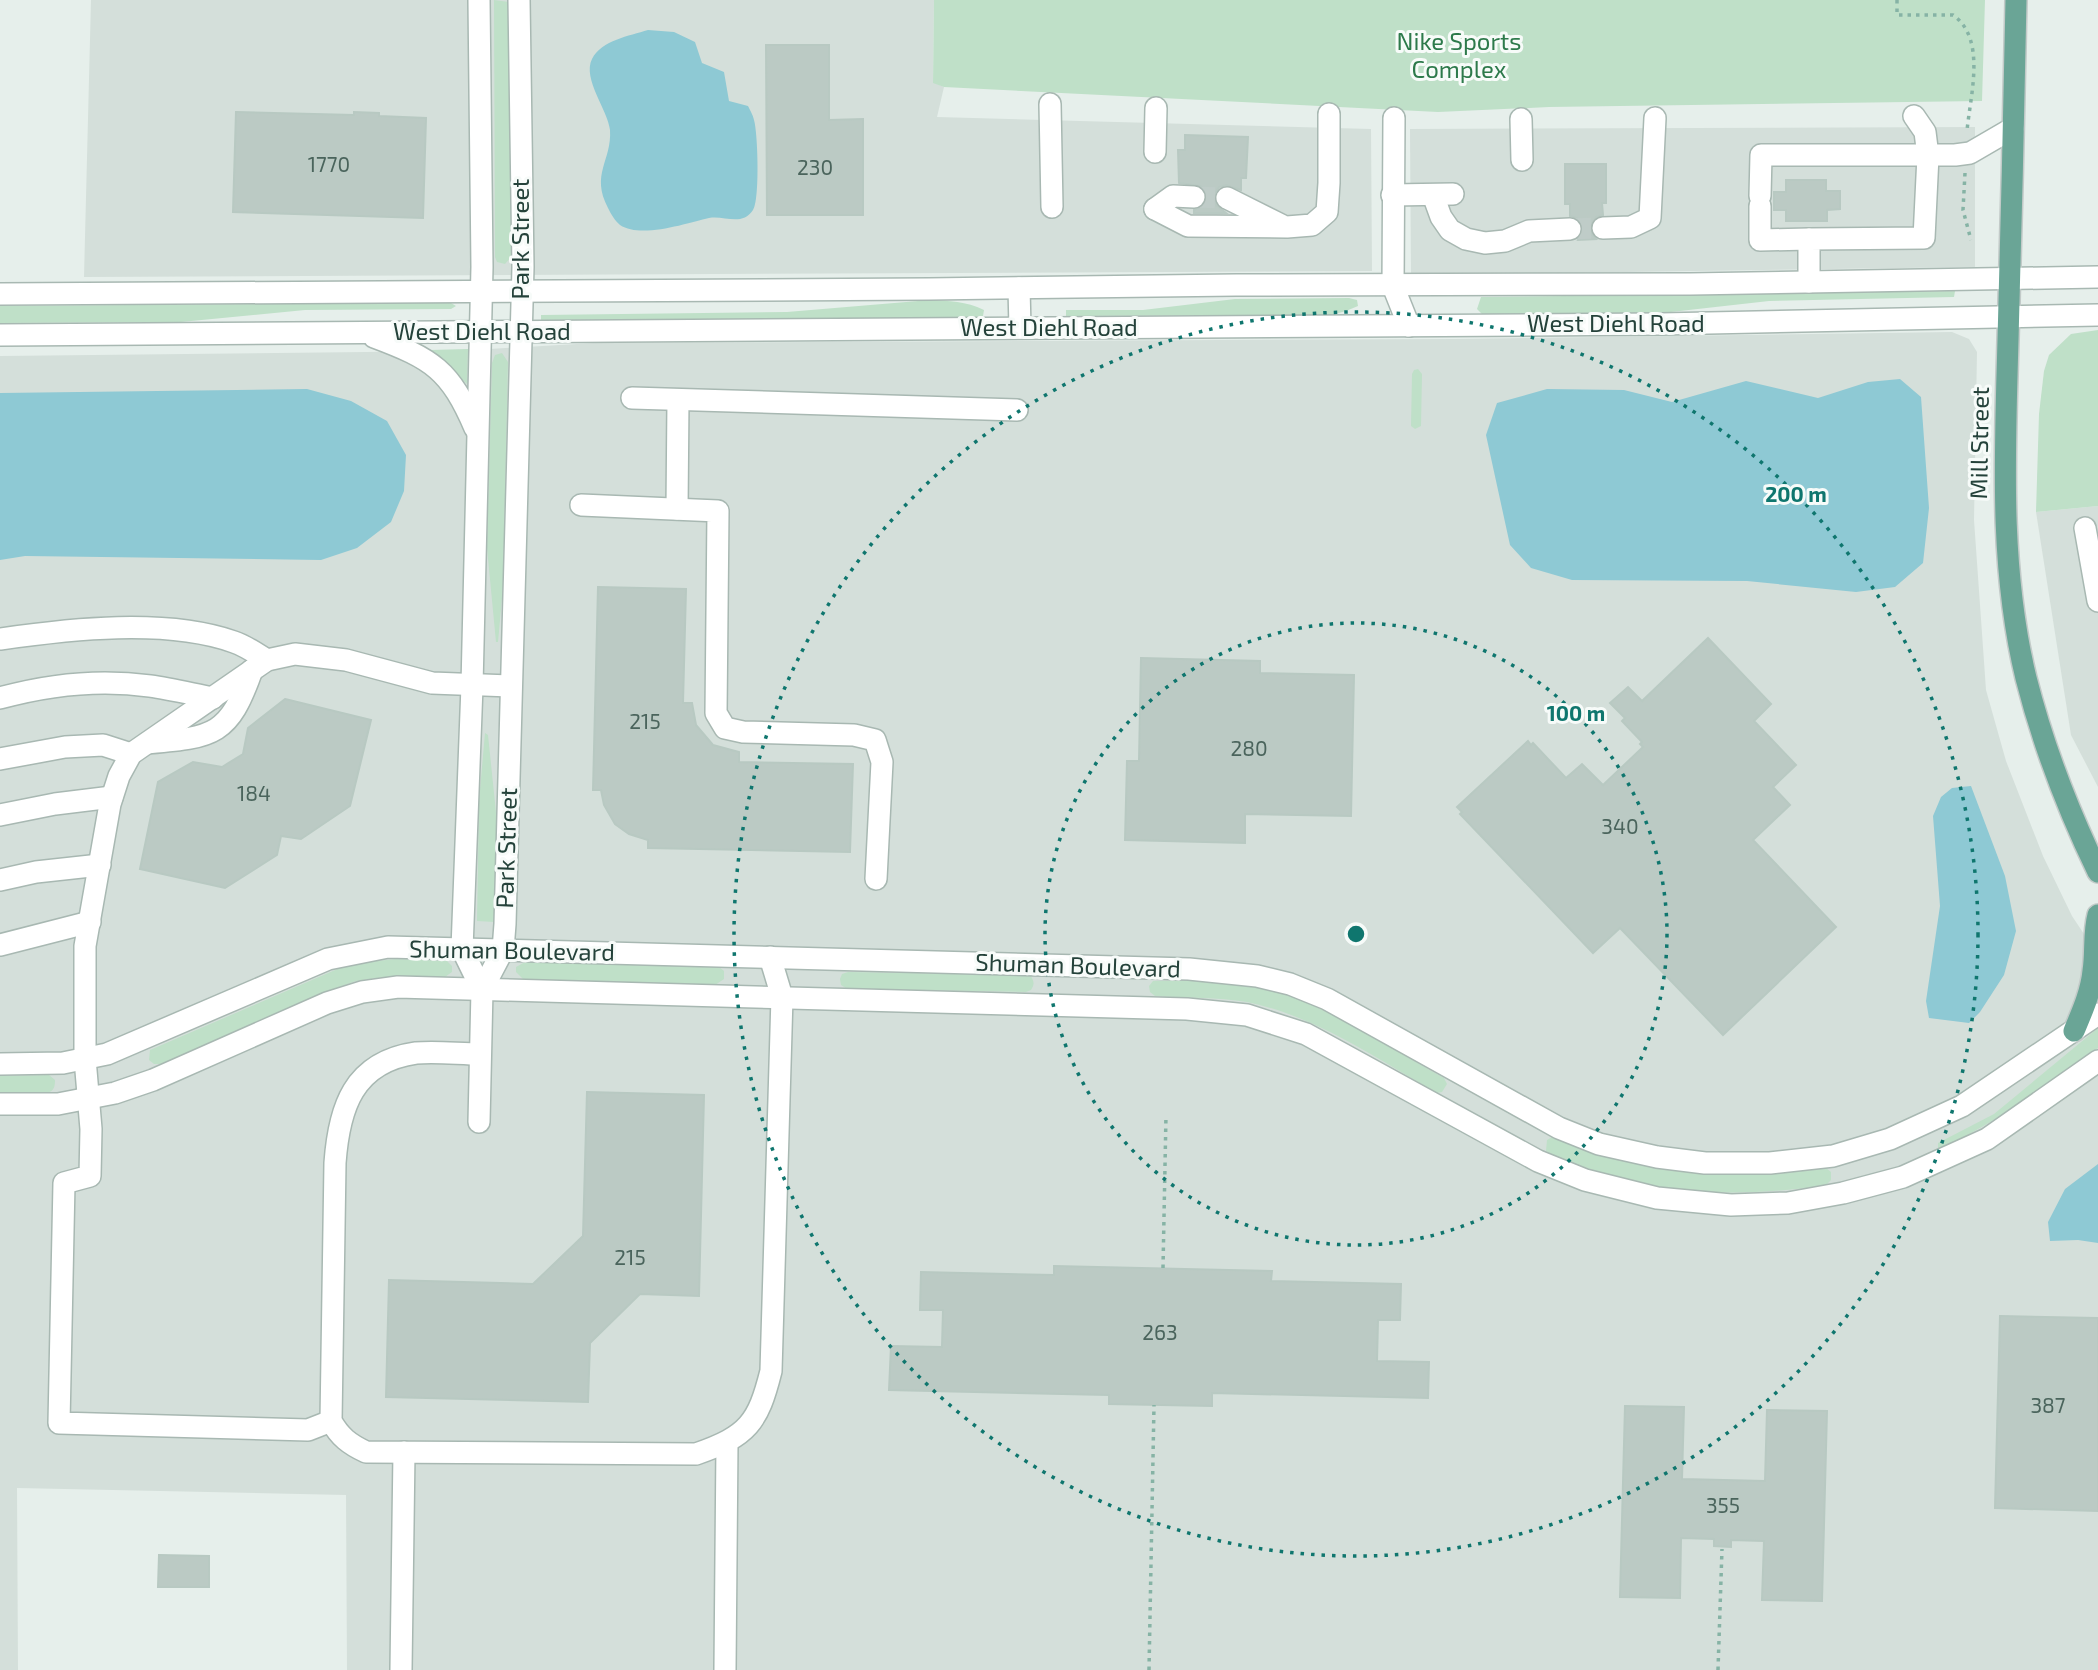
<svg xmlns="http://www.w3.org/2000/svg" width="2098" height="1670" font-family="'Exo 2',sans-serif">
<rect width="100%" height="100%" fill="#e6efeb"/>
<!-- built -->
<g fill="#d4dfda">
<polygon points="91,0 934,0 933,82 944,87 937,117 1371,129 1372,271 84,277"/>
<polygon points="1975,127 1975,267 1411,275 1410,129"/>
<polygon points="1952,332 1969,339 1977,352 1974,520 1986,690 2006,761 2043,856 2072,916 2098,955 2098,1670 347,1670 346,1495 17,1488 18,1670 0,1670 0,356 456,351 594,343 1455,339"/>
<polygon points="2098,506 2098,787 2071,735 2036,512"/>
</g>
<!-- green -->
<g fill="#bfe0c8">
<polygon points="494,0 509,2 511,257 505,264 497,262 495,257"/>
<polygon points="934,0 1985,0 1982,101 1549,107 1438,112 944,87 933,83"/>
<polygon points="1955,291 1954,297 1769,301 1662,313 1482,314 1477,309 1481,297"/>
<polygon points="1349,298 1357,300 1358,306 1346,311 1331,315 1066,316 1066,310 1143,310 1235,299"/>
<path d="M930,300C949,301 966,301 984,310L983,316L973,318L541,320V315L787,312Z"/>
<polygon points="378,303 451,303 456,306 451,309 305,310 181,322 0,323 0,306"/>
<polygon points="2098,330 2098,506 2036,512 2039,414 2044,371 2049,355 2071,334"/>
<polygon points="468,349 467,384 430,350"/>
<polygon points="502,353 508,362 503,587 498,642 496,642 487,548 492,363 495,355"/>
<polygon points="1418,369 1422,374 1421,426 1415,429 1411,426 1412,374 1414,370"/>
<polygon points="485,733 488,735 497,822 494,922 477,921 479,801"/>
<polygon points="396,959 447,961 452,966 452,972 445,977 384,977 356,981 319,994 161,1064 154,1064 149,1060 150,1050 342,967 366,962"/>
<polygon points="525,962 719,967 724,971 724,979 715,985 524,980 516,972 516,967"/>
<path d="M848,972L1030,975C1034,981 1035,984 1031,990L1026,992L847,989L841,985L840,979L842,974Z"/>
<path d="M1153,981C1182,981 1211,980 1239,983C1307,991 1384,1045 1444,1078L1447,1084L1442,1092L1437,1093C1377,1059 1316,1016 1247,1002C1218,997 1185,998 1155,996L1150,992L1149,986Z"/>
<path d="M2098,1028V1048C2054,1079 2010,1113 1962,1138C1954,1142 1947,1147 1938,1148V1143L1994,1114Z"/>
<path d="M49,1075L55,1080C55,1087 54,1090 48,1093H0V1076Z"/>
<path d="M1552,1137H1557C1653,1178 1723,1179 1825,1167L1831,1172V1180L1825,1186C1759,1194 1691,1197 1626,1180C1601,1174 1577,1164 1554,1156L1546,1151L1547,1140Z"/>
</g>
<!-- water -->
<g fill="#8ec9d4">
<path d="M648,30L674,32L695,42L702,63L724,72L729,101L748,106C750,110 753,115 754,120C758,133 760,201 753,210C742,227 724,215 709,218C687,223 641,239 620,225C615,221 611,214 608,208C590,174 612,161 610,130C608,110 582,79 592,59C602,40 629,36 648,30Z"/>
<polygon points="1900,379 1921,397 1929,508 1923,563 1895,587 1856,592 1747,581 1572,580 1531,568 1510,545 1486,435 1497,403 1547,389 1624,390 1672,402 1746,381 1818,398 1868,382"/>
<polygon points="307,389 351,401 387,421 406,455 404,491 391,522 357,548 321,560 25,556 0,560 0,393"/>
<polygon points="1971,786 2005,876 2016,931 2004,975 1980,1012 1969,1023 1929,1018 1926,1001 1940,906 1933,816 1941,797 1952,788"/>
<polygon points="2098,1164 2098,1243 2078,1240 2050,1241 2048,1222 2065,1189"/>
</g>
<!-- building -->
<g fill="#bbcac4" stroke="#b8c9c2" stroke-width="2">
<polygon points="766,45 829,45 829,120 863,119 863,215 767,215"/>
<polygon points="236,112 354,115 354,112 379,113 379,116 426,118 423,218 233,212"/>
<polygon points="1185,135 1248,137 1246,178 1241,178 1241,190 1226,185 1219,187 1215,193 1216,205 1226,213 1194,213 1194,210 1205,205 1207,197 1205,190 1200,186 1179,183 1178,150 1185,150"/>
<polygon points="1565,164 1606,164 1606,203 1602,203 1603,215 1596,217 1590,228 1592,234 1596,239 1578,240 1583,228 1577,218 1570,216 1570,204 1565,204"/>
<polygon points="1786,180 1826,180 1826,191 1840,191 1840,209 1827,210 1827,221 1786,221 1786,210 1774,210 1774,192 1786,192"/>
<polygon points="598,587 686,589 683,703 692,703 696,725 713,745 739,752 739,762 853,764 850,852 648,848 648,840 629,834 615,824 604,805 601,790 593,790"/>
<polygon points="1708,638 1771,704 1754,721 1796,765 1773,787 1790,805 1753,840 1836,927 1723,1035 1620,928 1593,953 1460,814 1462,812 1457,807 1528,741 1531,745 1533,743 1566,778 1582,764 1603,785 1643,747 1640,744 1642,742 1622,721 1625,718 1610,703 1628,687 1642,701"/>
<polygon points="1141,658 1260,661 1260,673 1354,675 1351,816 1245,814 1245,843 1125,840 1127,761 1139,761"/>
<polygon points="285,699 371,720 350,806 301,839 281,836 277,855 225,888 140,869 158,782 193,762 222,767 243,754 248,728"/>
<polygon points="587,1092 704,1095 699,1296 640,1294 590,1343 588,1402 386,1397 389,1280 533,1284 583,1236"/>
<polygon points="1054,1266 1272,1271 1271,1281 1401,1284 1400,1320 1378,1320 1377,1361 1429,1362 1428,1398 1212,1393 1212,1406 1109,1404 1109,1395 889,1390 891,1346 942,1347 943,1310 920,1310 921,1272 1054,1275"/>
<polygon points="2000,1316 2098,1318 2098,1511 1995,1508"/>
<polygon points="1625,1406 1684,1407 1682,1479 1765,1481 1767,1410 1827,1411 1822,1601 1762,1600 1764,1541 1731,1540 1731,1547 1714,1546 1714,1539 1681,1538 1680,1598 1620,1597"/>
<polygon points="159,1555 209,1556 209,1587 158,1587"/>
</g>
<g fill="none" stroke-linecap="round" stroke-linejoin="round">
<!-- minor-tunnel -->
<g stroke="#bfccc8" stroke-width="21" stroke-dasharray="21 10" stroke-linecap="butt">
<polyline points="1194,197 1227,198"/>
<polyline points="1570,229 1603,228"/>
</g>
<defs>
<g id="minor">
<polyline points="1050,104 1052,207"/>
<polyline points="1394,118 1393,286 1409,326"/>
<polyline points="1521,119 1522,160"/>
<polyline points="1155,152 1156,108"/>
<polyline points="1392,195 1453,194"/>
<polyline points="1433,195 1441,217 1450,230 1466,239 1485,243 1505,241 1529,231 1570,229"/>
<polyline points="1760,196 1761,155 1955,155 1970,153 2013,128"/>
<polyline points="1227,198 1281,225"/>
<polyline points="1760,206 1760,240 1809,239"/>
<polyline points="1155,209 1188,226 1287,227 1312,225 1327,212 1329,183 1329,114"/>
<polyline points="1155,209 1173,196 1194,197"/>
<polyline points="1603,228 1631,227 1650,218 1655,118"/>
<polyline points="1809,282 1809,239 1924,238 1928,156 1925,132 1914,116"/>
<polyline points="1019,288 1020,328"/>
<polyline points="0,294 929,289 1236,285 1690,284 2098,277"/>
<polyline points="0,335 1661,324 2098,315"/>
<path d="M374,337C433,359 450,370 475,428"/>
<polyline points="632,398 1017,410"/>
<polyline points="581,505 718,511 716,713 725,728 743,732 854,735 875,740 882,762 876,879"/>
<polyline points="677,509 678,400"/>
<polyline points="2085,528 2098,601"/>
<path d="M0,639C70,629 166,618 234,642C246,646 257,654 267,660"/>
<path d="M0,698C47,685 100,679 150,686C171,689 192,694 213,698"/>
<path d="M148,743C214,737 229,736 252,670"/>
<polyline points="0,759 65,747 103,745 131,754"/>
<polyline points="0,815 55,804 112,797"/>
<polyline points="0,880 36,872 100,865"/>
<polyline points="0,945 90,922"/>
<polyline points="482,990 503,950 505,924 523,267 519,0"/>
<path d="M480,1054C460,1054 436,1051 416,1053C353,1062 339,1108 335,1163L331,1421C340,1437 349,1444 366,1452L696,1454C748,1436 758,1423 771,1371L782,997L770,957"/>
<polyline points="0,1064 63,1063 107,1054 328,959 388,947 1189,969 1257,976 1290,984 1327,999 1559,1128 1599,1144 1657,1157 1705,1163 1770,1163 1833,1156 1890,1139 1962,1106 2098,1014"/>
<polyline points="0,1104 58,1104 115,1093 153,1080 327,1003 362,992 398,987 1187,1009 1247,1015 1306,1034 1538,1161 1585,1180 1657,1198 1731,1205 1788,1203 1843,1193 1903,1177 1987,1139 2098,1061"/>
<polyline points="479,1122 482,990 462,949 472,686 482,267 479,0"/>
<polyline points="331,1421 308,1430 59,1423 64,1183 90,1176 91,1129 85,1059 85,946 110,804 119,776 131,754 267,660 295,654 346,660 432,683 511,686"/>
<polyline points="401,1670 404,1452"/>
<polyline points="725,1670 727,1443"/>
</g>
<g id="major">
<path d="M2016,0C2014,113 2011,227 2008,340C2005,453 1999,567 2026,678C2043,745 2068,810 2098,872"/>
<path d="M2074,1031C2082,1012 2091,992 2093,971C2096,952 2093,934 2098,915"/>
</g>
</defs>
<!-- minor casing -->
<use href="#minor" stroke="#a8b8b2" stroke-width="24"/>
<!-- major casing -->
<use href="#major" stroke="#c2cac8" stroke-width="24"/>
<!-- path -->
<g stroke="#86b3a5" stroke-width="3.5" stroke-dasharray="3.5 5" stroke-linecap="butt">
<path d="M1897,0V15H1953C1987,39 1970,96 1967,131"/>
<polyline points="1965,173 1963,210 1971,240"/>
<polyline points="1163,1268 1166,1115"/>
<polyline points="1149,1670 1154,1405"/>
<polyline points="1718,1670 1722,1549"/>
</g>
<!-- minor -->
<use href="#minor" stroke="#fff" stroke-width="21"/>
<!-- major -->
<use href="#major" stroke="#6aa596" stroke-width="21"/>
</g>
<!-- distance rings -->
<g fill="none" stroke="#0f766e" stroke-width="3.5" stroke-dasharray="3.5 7">
<circle cx="1356" cy="934" r="311"/>
<circle cx="1356" cy="934" r="622"/>
</g>
<g text-anchor="middle" stroke-width="6" stroke-linejoin="round" paint-order="stroke">
<!-- number labels -->
<g font-size="21" fill="#4a645c">
<text x="329" y="172">1770</text>
<text x="815" y="175">230</text>
<text x="645" y="729">215</text>
<text x="1249" y="756">280</text>
<text x="254" y="801">184</text>
<text x="1620" y="834">340</text>
<text x="630" y="1265">215</text>
<text x="1160" y="1340">263</text>
<text x="2048" y="1413">387</text>
<text x="1723" y="1513">355</text>
</g>
<!-- park labels -->
<g font-size="24" fill="#2d7a4b" stroke="#f7fbf9">
<text x="1459" y="50">Nike Sports<tspan x="1459" dy="28">Complex</tspan></text>
</g>
<!-- street labels -->
<g font-size="24" fill="#24423a" stroke="#f7fbf9">
<text transform="translate(521 239) rotate(-90)" y="8">Park Street</text>
<text x="1616" y="332">West Diehl Road</text>
<text x="1049" y="336">West Diehl Road</text>
<text x="482" y="340">West Diehl Road</text>
<text transform="translate(1980 443) rotate(-89)" y="8">Mill Street</text>
<text transform="translate(507 848) rotate(-88)" y="8">Park Street</text>
<text transform="translate(512 951) rotate(1)" y="8">Shuman Boulevard</text>
<text transform="translate(1078 966) rotate(2)" y="8">Shuman Boulevard</text>
</g>
</g>
<circle cx="1356" cy="934" r="10" fill="#0f766e" stroke="#f7fbf9" stroke-width="3.5"/>
<g font-size="21" text-anchor="middle" font-weight="bold" fill="#0f766e" stroke="#f7fbf9" stroke-width="6" stroke-linejoin="round" paint-order="stroke">
<text x="1796" y="502">200 m</text>
<text x="1576" y="721">100 m</text>
</g>
</svg>
